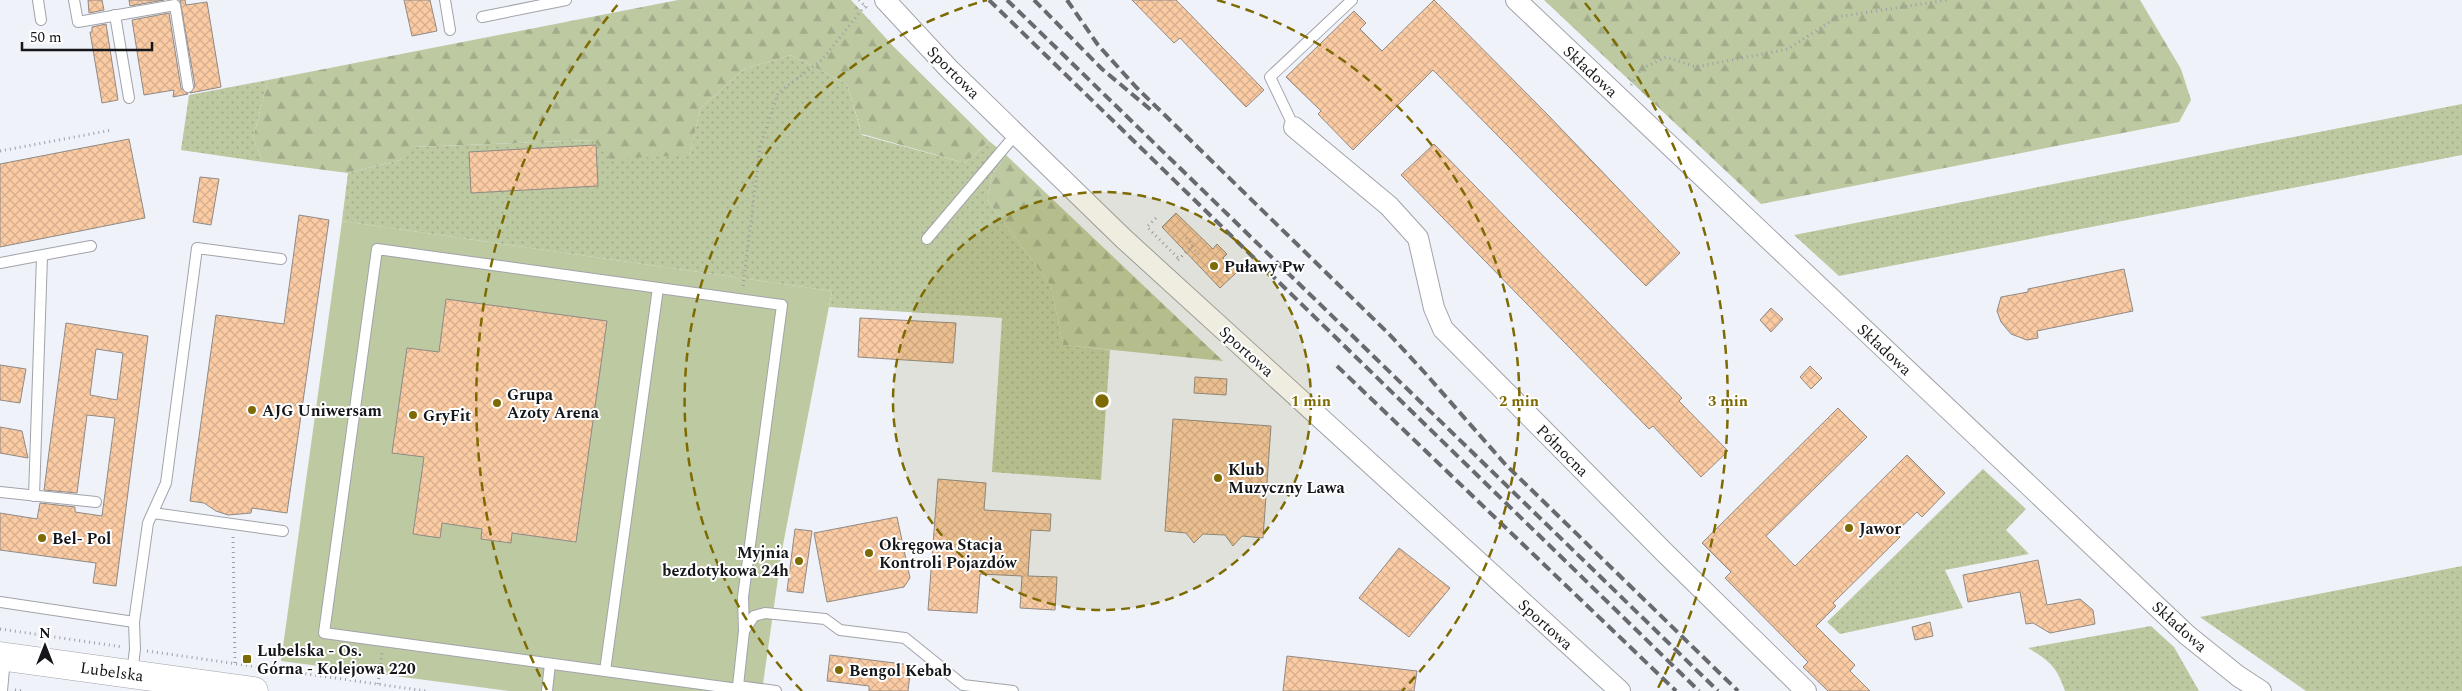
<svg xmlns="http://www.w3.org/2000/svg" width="2462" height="691" font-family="Spectral,serif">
<defs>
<pattern id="grass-dots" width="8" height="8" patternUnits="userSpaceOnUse" patternTransform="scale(1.25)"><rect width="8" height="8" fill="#bdc9a1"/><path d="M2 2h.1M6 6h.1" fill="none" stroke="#a2ac8a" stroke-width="1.8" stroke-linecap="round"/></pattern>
<pattern id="forest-firs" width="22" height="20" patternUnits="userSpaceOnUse" patternTransform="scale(1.25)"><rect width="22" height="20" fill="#bdc9a1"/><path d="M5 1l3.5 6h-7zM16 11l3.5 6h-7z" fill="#a2ac8a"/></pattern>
<pattern id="building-cross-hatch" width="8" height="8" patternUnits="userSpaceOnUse" patternTransform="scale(1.25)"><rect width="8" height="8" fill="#fbcba4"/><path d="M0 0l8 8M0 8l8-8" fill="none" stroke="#d6ae8d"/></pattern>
</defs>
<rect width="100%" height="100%" fill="#f0f2fa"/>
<!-- grass -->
<g fill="url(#grass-dots)">
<polygon points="791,55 847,84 862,135 965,163 989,141 1006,155 992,175 987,200 1051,286 1063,345 1110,350 1101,480 992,472 1002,318 829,307 832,291 342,221 348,173 400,160 411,147 593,140 690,155 700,109 744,69"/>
<polygon points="268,80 253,138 263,162 181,150 189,95"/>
<polygon points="2462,104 2462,155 1839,276 1794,235"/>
<polygon points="1983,469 2026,509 2006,530 2029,554 1945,570 1963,608 1840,634 1827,622"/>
<polygon points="2462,566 2462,691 2306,691 2200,617"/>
<path d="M2151,626L2174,647L2199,691H2065C2057,667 2050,661 2028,648Z"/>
</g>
<!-- forest -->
<g fill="url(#forest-firs)">
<polygon points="678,0 851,0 893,46 989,141 965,163 862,134 847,84 791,55 744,69 700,109 690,155 610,159 593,140 412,147 400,160 348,173 263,162 253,138 268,80"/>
<polygon points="1544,0 2140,0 2181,69 2191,100 2179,122 1761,204"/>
<polygon points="1006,155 1223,361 1063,345 1051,286 987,200 992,175"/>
</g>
<!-- pitch -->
<polygon fill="#bdc9a1" points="342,221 832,291 782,550 762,691 509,691 281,661"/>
<!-- building -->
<g fill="url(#building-cross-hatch)" stroke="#908a85" fill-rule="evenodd">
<polygon points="88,0 102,0 104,10 89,13"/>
<polygon points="129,0 164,0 130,6"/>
<polygon points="180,0 185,0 186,5 207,2 221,87 190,93 195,86"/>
<polygon points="404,0 430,0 437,31 412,36"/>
<polygon points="1132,0 1176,0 1264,90 1246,107 1180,38 1174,43"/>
<polygon points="1434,0 1547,114 1680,253 1646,286 1433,70 1353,150 1318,114 1321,111 1286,77 1354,11 1366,23 1360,29 1382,51"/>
<polygon points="169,13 181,88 188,94 173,97 174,90 144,95 132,20"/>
<polygon points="106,24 118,100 102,103 90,32 92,32 92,27"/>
<polygon points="129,139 145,218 0,247 0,164"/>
<polygon points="1434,144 1682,398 1679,401 1728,451 1701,477 1653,426 1649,429 1401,175"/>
<polygon points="596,145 598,186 471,193 469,152"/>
<polygon points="200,177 219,179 211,225 193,222"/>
<polygon points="1176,213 1213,249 1217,244 1227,254 1223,258 1237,272 1220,288 1162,227"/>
<polygon points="299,215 329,220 287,513 252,508 251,513 228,515 216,511 204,503 190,501 216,315 284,324"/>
<polygon points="2124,269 2133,311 2037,331 2038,338 2027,340 2011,334 2001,322 1997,311 2001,297 2028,292 2028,289"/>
<polygon points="446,299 607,321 576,542 512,533 511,543 481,539 482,529 442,523 440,538 413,534 424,457 392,453 407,348 439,352"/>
<polygon points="1771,308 1783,319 1771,332 1760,320"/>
<polygon points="860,318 956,323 953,363 858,357"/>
<path d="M66,323L148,336L116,586L93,583L96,563L0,550V513L37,519L40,503L75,507V512L102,516L115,418L87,415L77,493L44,490ZM96,349L123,353L117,400L90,395Z"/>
<polygon points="0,365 26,369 20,403 0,400"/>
<polygon points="1810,366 1822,378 1811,389 1800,377"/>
<polygon points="1195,377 1227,379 1226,395 1194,393"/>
<polygon points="1838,408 1867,437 1766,536 1795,566 1907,455 1945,493 1922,517 1917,512 1896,532 1900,537 1833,603 1836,606 1816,626 1855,665 1850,671 1870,691 1828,691 1803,667 1808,662 1725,578 1731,572 1702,543"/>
<polygon points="1173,419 1271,426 1263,538 1242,536 1233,546 1225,535 1203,534 1194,543 1186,533 1165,531"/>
<polygon points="0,427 22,431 28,458 0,453"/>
<polygon points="938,479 986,483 984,510 1051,514 1050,531 1031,530 1028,576 1057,577 1055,610 1020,608 1022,576 980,574 977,613 928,610"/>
<polygon points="897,517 910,578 904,587 827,602 814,533"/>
<polygon points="795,529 812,531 803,593 787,591"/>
<polygon points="1399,548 1450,588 1409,637 1359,598"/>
<polygon points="2038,560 2047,605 2080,599 2093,610 2095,624 2050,633 2033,623 2026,624 2020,592 1968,602 1963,575"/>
<polygon points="1930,622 1933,636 1915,640 1912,627"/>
<polygon points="830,655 911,665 908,691 869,691 869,686 827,681"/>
<polygon points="1287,656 1417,671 1414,691 1283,691"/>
</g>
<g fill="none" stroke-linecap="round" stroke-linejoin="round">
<defs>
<g id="service">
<polyline points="38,0 41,20"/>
<polyline points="74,0 78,22 175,5 188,87"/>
<polyline points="445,0 450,30"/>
<polyline points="115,15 129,98"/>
<polyline points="482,17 566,0"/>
<polyline points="1294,127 1270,77 1352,0"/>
<polyline points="927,239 1016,134"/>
<polyline points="0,263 91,246"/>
<polyline points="0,492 96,502"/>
<polyline points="34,496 42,256"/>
<polyline points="153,513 283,531"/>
<polyline points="0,602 134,622"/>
<polyline points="744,631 754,616 765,613 825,619 840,630 905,638 963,685 1013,691"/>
<polyline points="605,671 658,288"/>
<polyline points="132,673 135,649 134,622 148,523 166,483 197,248 281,259"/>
<polyline points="738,686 776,691"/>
<polyline points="2,691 5,658"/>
<polyline points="547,691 550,664"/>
<polyline points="738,691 738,686 744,631 743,597 782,305 377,249 324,633 738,689"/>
</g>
<g id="minor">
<polyline points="885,0 950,70 1124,239 1620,691"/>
<polyline points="1516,0 2187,635 2238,676 2261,691"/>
<polyline points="1294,127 1389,206 1418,238 1434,308 1443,329 1665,553 1806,691"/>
</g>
<polyline id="secondary" points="0,656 254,691"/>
</defs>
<!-- service casing -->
<use href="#service" stroke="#a1a3aa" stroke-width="12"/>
<!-- minor casing -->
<use href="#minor" stroke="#a1a3aa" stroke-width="22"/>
<!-- secondary casing -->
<use href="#secondary" stroke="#a1a3aa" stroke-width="29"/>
<!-- path -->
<g stroke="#9d9ea5" stroke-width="3" stroke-dasharray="1 4" stroke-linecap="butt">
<polyline points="859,0 868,9"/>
<polyline points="1631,85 1641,69 1666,57 1696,67 1788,49 1837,17 1947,0"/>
<polyline points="0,151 112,130"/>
<polyline points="1156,218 1147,227 1179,259"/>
<polyline points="1191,247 1199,254"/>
<polyline points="1178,260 1193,245 1185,237"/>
<polyline points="743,286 760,147 778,93 822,60 865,6"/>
<polyline points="233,537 235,664"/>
<polyline points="0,629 123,647"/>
<polyline points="147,651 426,691"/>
<polyline points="378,684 382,653"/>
<polyline points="15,690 24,691"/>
</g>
<!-- service -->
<use href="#service" stroke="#fff" stroke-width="10"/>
<!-- minor -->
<use href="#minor" stroke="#fff" stroke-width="20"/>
<!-- secondary -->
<use href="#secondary" stroke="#fff" stroke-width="28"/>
<!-- rail -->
<g stroke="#686a6e" stroke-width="4" stroke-dasharray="10 5" stroke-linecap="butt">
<polyline points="989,0 1699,691"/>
<polyline points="1007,0 1718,691"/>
<polyline points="1034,0 1102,69 1151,110"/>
<polyline points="1067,0 1098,45 1136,87 1389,334 1425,373 1505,464 1738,691"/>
<polyline points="1337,366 1676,691"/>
</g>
</g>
<!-- distance rings -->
<circle cx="1102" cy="401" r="209" fill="#7d6a02" fill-opacity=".12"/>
<g fill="none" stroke="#7d6a02" stroke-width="2.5" stroke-dasharray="9 6">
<circle cx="1102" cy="401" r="209"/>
<path d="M802 691A417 417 0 0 1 987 0M1217 0A417 417 0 0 1 1402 691"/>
<path d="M547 690A626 626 0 0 1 619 3M1585 3A626 626 0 0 1 1657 690"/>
</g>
<!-- markers -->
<g fill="#7d6a02" stroke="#fff" stroke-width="2">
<circle cx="1214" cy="266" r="5"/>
<circle cx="497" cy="403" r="5"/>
<circle cx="252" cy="410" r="5"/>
<circle cx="413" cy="415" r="5"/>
<circle cx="1218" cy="478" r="5"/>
<circle cx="1849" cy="528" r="5"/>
<circle cx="42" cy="538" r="5"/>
<circle cx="869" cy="553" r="5"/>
<circle cx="799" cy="561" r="5"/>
<rect x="242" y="654" width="10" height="10" rx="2.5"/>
<circle cx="839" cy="670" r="5"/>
</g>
<g text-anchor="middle" stroke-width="4" stroke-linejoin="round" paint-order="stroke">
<!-- street labels -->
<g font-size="16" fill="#151619" stroke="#fff">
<text transform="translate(1591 71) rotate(43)" y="6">Składowa</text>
<text transform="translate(954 72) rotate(45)" y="6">Sportowa</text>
<text transform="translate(1885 349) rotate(43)" y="6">Składowa</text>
<text transform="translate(1247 351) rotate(42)" y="6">Sportowa</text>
<text transform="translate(1563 450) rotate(45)" y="6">Północna</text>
<text transform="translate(1546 624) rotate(42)" y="6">Sportowa</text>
<text transform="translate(2180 626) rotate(42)" y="6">Składowa</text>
<text transform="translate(112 671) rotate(8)" y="6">Lubelska</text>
</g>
<!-- poi labels -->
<g font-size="16" font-weight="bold" fill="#151619" stroke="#fff" text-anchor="start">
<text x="1224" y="272">Puławy Pw</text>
<text x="507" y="400">Grupa<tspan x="507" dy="18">Azoty Arena</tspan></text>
<text x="262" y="416">AJG Uniwersam</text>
<text x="423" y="421">GryFit</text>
<text x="1228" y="475">Klub<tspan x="1228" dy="18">Muzyczny Lawa</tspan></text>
<text x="1859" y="534">Jawor</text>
<text x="52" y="544">Bel- Pol</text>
<text x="879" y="550">Okręgowa Stacja<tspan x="879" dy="18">Kontroli Pojazdów</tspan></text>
<text x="789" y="558" text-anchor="end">Myjnia<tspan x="789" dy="18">bezdotykowa 24h</tspan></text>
<text x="257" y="656">Lubelska - Os.<tspan x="257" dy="18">Górna - Kolejowa 220</tspan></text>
<text x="849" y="676">Bengol Kebab</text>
</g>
</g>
<circle cx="1102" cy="401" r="8" fill="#7d6a02" stroke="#fff" stroke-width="2.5"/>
<g font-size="15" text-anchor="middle" font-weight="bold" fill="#7d6a02" stroke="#fff" stroke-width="4" stroke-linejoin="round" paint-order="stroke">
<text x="1311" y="406">1 min</text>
<text x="1519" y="406">2 min</text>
<text x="1728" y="406">3 min</text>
</g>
<!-- north arrow -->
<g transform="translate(45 646)" stroke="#ffffff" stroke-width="4" paint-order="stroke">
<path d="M0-4L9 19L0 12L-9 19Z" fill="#151619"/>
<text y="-8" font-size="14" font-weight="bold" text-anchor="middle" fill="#151619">N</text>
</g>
<!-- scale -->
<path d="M22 42v8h130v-8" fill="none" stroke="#151619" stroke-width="2.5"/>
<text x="30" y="42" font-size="15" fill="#151619" stroke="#ffffff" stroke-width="4" paint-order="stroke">50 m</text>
</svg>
